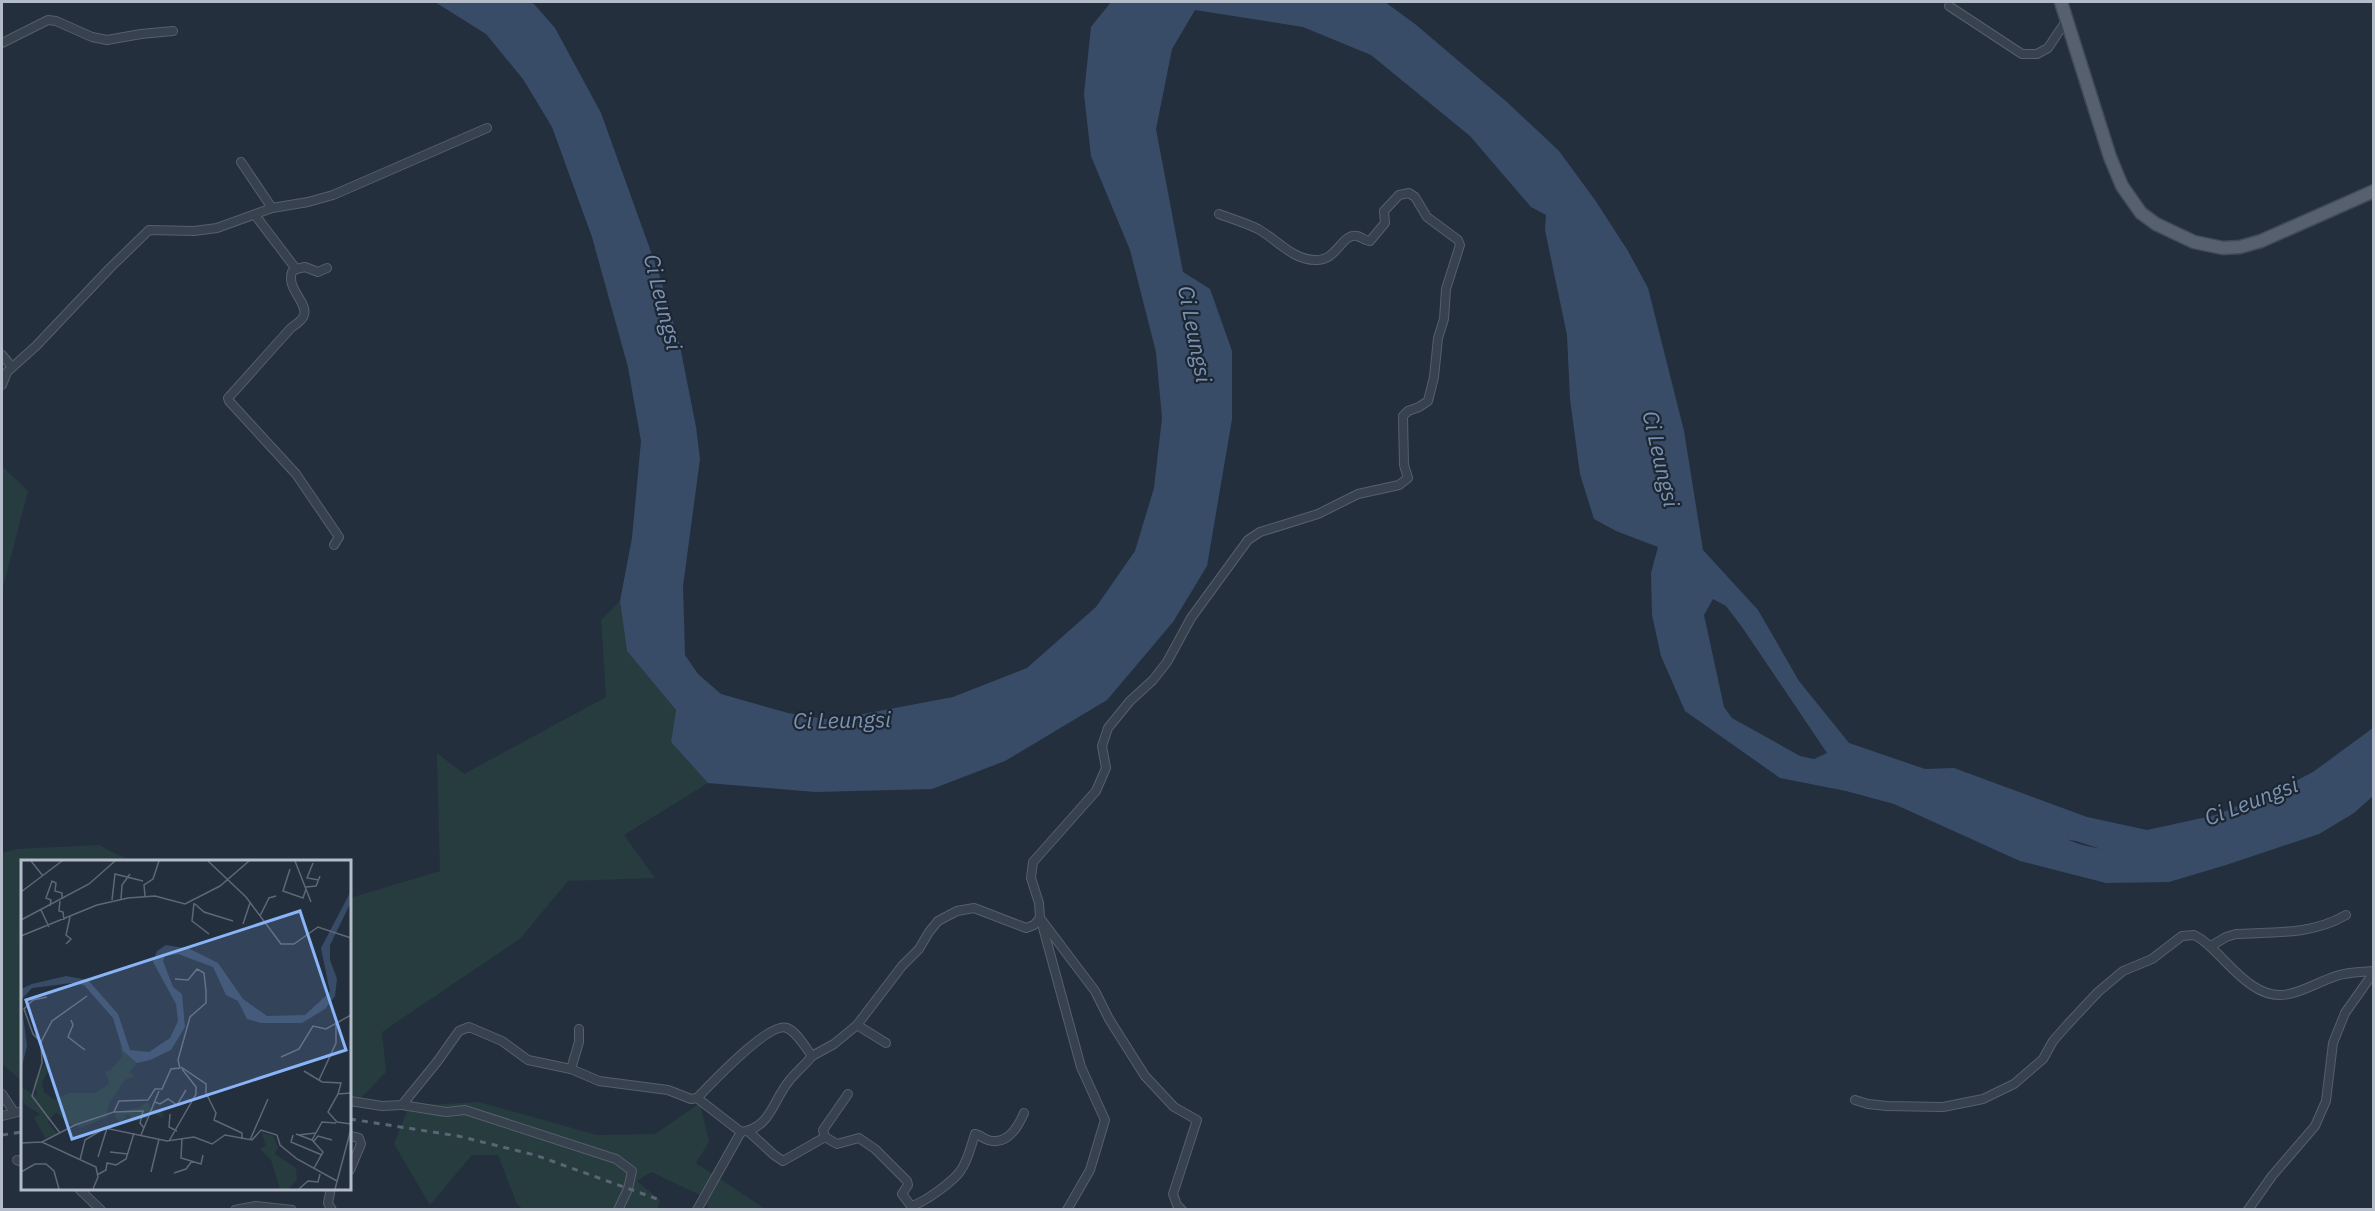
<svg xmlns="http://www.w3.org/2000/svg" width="2375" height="1211" font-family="'IBM Plex Sans',sans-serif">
<rect width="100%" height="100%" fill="#242f3e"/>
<!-- green -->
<g fill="#263c3f">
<polygon points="2,466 28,491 2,591"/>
<polygon points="620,601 627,651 676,710 671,742 708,783 624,835 655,878 568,881 521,938 382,1032 386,1072 350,1109 350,898 440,871 437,753 464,774 606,697 601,620"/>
<polygon points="99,845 130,861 22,862 22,1081 2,1064 2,853 17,849"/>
<polygon points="479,1102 597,1135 655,1134 700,1103 709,1142 696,1163 765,1209 709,1209 702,1196 651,1172 637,1181 660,1200 657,1209 523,1209 517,1204 498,1155 472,1155 430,1205 394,1144 409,1106"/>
</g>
<!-- water -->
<path fill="#394c67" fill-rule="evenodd" d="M435,2H530L534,4L555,28L601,113L660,277L680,346L696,427L700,459L683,586L685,655L698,674L721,694L788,713L832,720L953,697L1027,668L1096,607L1135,551L1154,488L1162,418L1156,352L1130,250L1091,156L1084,94L1091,27L1111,2H1385L1415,24L1508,103L1559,151L1595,200L1628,251L1648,288L1684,431L1703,550L1758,610L1799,681L1849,743L1925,769L1954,768L2087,817L2147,830L2216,815L2290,784L2313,772L2373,728V796L2354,813L2319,834L2226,865L2169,882L2106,883L2020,861L1894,804L1846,791L1780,778L1685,711L1661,656L1652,615L1651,573L1658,547L1616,531L1594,519L1580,474L1570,399L1567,335L1545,230L1546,215L1531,207L1470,136L1371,55L1303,27L1195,10L1172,49L1156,129L1183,272L1210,289L1232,351V419L1207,566L1173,622L1107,700L1005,761L932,789L815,792L708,783L671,742L676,710L627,651L620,601L632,538L641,441L628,367L592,237L552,127L523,79L486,34ZM1713,599L1726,606L1742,627L1827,753L1814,759L1800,756L1732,718L1724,707L1704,615ZM2042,827L2077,833L2135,852C2110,863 2054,854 2042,827Z"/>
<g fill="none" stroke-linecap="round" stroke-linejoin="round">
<!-- river -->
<g stroke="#394c67" stroke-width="16">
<polyline points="2025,819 2042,827 2077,833 2136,852"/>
<path d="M2042,827C2054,852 2107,863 2131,854"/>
</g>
<defs>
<g id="street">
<polyline points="1949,6 2022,54 2037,54 2048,48 2066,21"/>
<polyline points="2,43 48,20 56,21 92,37 107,40 141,34 173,31"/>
<polyline points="241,162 272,208"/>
<polyline points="255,215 296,269 305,267 318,272 327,268"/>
<path d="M296,269L292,272C286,289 308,302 304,315C303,320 295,325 291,328C270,351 249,375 228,398L229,401L296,474L339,537L334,545"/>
<polyline points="2,355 12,367"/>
<polyline points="2,385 7,372 36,346 110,268 149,230 194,231 217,228 272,208 308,202 333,195 487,128"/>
<polyline points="1040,918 1095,991 1109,1019 1145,1076 1174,1107 1197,1120 1173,1194 1177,1205 1182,1210"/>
<polyline points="1042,924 1081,1067 1105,1120 1090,1170 1067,1210"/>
<path d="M2211,946L2226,937L2236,934C2274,932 2312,935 2346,915"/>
<polyline points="857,1025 886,1043"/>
<polyline points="571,1069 579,1042 579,1029"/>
<polyline points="2,1094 14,1112"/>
<polyline points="697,1098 741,1132"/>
<path d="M1855,1100L1868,1104L1887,1106L1943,1107L1983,1099L2014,1084L2043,1059L2053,1041L2068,1024L2098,992L2123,971L2152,959L2182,936L2194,935L2201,939C2220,953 2233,973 2253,986C2284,1007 2306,986 2336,976C2348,972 2361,972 2374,971"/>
<path d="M350,1101L382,1106L402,1105L437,1062L459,1031L469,1027L502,1041L528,1060L571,1069L599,1081L668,1090L691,1099L697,1098C710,1085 769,1021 787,1028C797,1032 805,1047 812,1056L834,1044L857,1025L902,966L919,949L929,932L938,921L957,911L974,908L1026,928L1034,925L1040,918L1039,903L1031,878L1033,862L1096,791L1106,768L1102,746L1108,728L1130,701L1153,680L1167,662L1191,618L1248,540L1260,532L1318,514L1358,494L1399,485L1408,478L1404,465L1403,416L1408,411L1419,407L1428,401L1434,377L1438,338L1444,319L1446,289L1460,245L1458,240L1427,217L1415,197L1409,193L1399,195L1384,211L1385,223L1370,241C1365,241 1362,237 1357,236C1341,233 1338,261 1315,260C1293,260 1276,239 1258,229C1246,223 1232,219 1219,214"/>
<polyline points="402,1105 446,1112 465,1110 616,1159 632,1171 628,1189 618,1210"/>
<polyline points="2,1116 22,1111"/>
<path d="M748,1131L774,1155L783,1161L825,1137L837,1144L859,1138L875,1149L907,1181L908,1185L902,1194L911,1206C924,1203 954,1181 961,1170C968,1160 971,1146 975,1134C981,1135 982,1138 988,1140C1007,1146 1018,1127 1024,1113"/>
<polyline points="350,1136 359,1138 361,1144 350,1170"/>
<polyline points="825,1137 823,1130 848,1094"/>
<polyline points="17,1160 22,1162"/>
<polyline points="78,1188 101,1210"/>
<polyline points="331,1188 328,1203 332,1210"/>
<polyline points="235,1210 256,1206 292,1210"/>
<path d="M697,1210L741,1132C771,1128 773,1100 789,1081C796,1072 805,1065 812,1056"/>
<polyline points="2248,1210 2272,1176 2315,1126 2326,1101 2333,1043 2345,1013 2374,972"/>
</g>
<polyline id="primary" points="2061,2 2110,157 2122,186 2141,213 2156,224 2194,242 2223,248 2240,247 2261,241 2374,191"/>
</defs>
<!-- street casing -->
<use href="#street" stroke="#565f6c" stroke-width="10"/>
<!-- primary casing -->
<use href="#primary" stroke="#414a57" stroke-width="15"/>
<!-- street -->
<use href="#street" stroke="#38414e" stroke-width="8"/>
<!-- primary -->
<use href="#primary" stroke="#56606e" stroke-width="12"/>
<!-- rail -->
<g stroke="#5a6575" stroke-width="3" stroke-dasharray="6 6" stroke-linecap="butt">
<polyline points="350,1119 458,1136 535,1155 660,1200"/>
<polyline points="2,1135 22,1132"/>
</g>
</g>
<g text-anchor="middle" stroke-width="4.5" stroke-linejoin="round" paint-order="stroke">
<!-- water labels -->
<g font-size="22" font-style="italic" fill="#7c92b1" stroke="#1d2633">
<text transform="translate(663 302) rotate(76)" y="8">Ci Leungsi</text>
<text transform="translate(1195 334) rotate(79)" y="8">Ci Leungsi</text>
<text transform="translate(1661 459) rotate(77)" y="8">Ci Leungsi</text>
<text transform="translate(842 720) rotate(-1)" y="8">Ci Leungsi</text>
<text transform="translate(2251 801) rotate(-21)" y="8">Ci Leungsi</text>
</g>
</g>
<!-- overview -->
<g transform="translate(21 860)">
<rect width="330" height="330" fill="#242f3e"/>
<path d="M99,186L116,203L109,212L114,216L104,220L88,244L86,257L60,268L45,262L35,252L27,262L36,274L24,278L13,258L19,254L3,244L0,236V227L16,236L13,222L23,205V193L27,195L28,210L21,222L23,232L33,240L48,233H74L88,224L84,210L88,211L101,197ZM127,241L129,248L141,251L143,258L125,251L127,258L114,261L106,254L100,263L94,257V252L117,248ZM240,272L252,276L257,287L254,294L275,308L276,320L267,329H259L250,300L239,289L245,286Z" fill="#263c3f"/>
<path d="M330,31V42L309,85V100L316,119L314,136L304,149L281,163H240L226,159L217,141L205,135L192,107L157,94L144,96L142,101L152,127L161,134L164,167L150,190L129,200L116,203L102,191L92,158L63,125L51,123L11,128L0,140V129L11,124L45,116L67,120L97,154L109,190L128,192L149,178L157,161L155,144L132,102L136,91L145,85L169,89L197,103L222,139L246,156L284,155L309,132L300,88ZM0,141L6,186L0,210L1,175Z" fill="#394c67"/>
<path fill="none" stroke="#5e6776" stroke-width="1.5" d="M10,1L22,16M187,1L225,37L260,84H273L297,67L330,78M274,1L290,42M292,3L286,18L298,20M269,9L262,31L282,38L285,29M285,27L295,26L299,16M0,32L41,1M124,36L123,25L132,19L138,1M100,39L101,25L109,14M91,40L94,14L122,21M39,41L38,51L42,52L43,60M173,43L171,61L188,74M174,44L183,52L212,61M29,46L30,40L25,38L31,21L35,23L34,31L41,33V39M20,50L28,67M239,56L248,38L255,36M0,60L68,24L94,1M222,64L229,43M0,76L76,45L107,38L134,36L164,44L199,26L228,1M45,84L50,79L45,75L49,57M50,160L52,165L47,177L64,190M20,182L12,174L3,149L12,140L26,137M260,197L278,189L292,166L305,169L330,155M160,207L185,224V233L195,253L193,260L221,273V279M283,211L301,222L320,223L317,234M298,220L315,183V163M330,233L317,234L307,252L316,262L330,264M134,242L139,244L147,239L156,245L165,230M93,252L122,251L119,263L123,268M149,254L148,267L156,271M39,273L11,236L21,203L20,182L31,161L66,136M275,274L291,280L302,292L293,308M120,275L138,231M272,275L270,282L301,295M277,275L295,273M161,278L160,298L180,304L182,295M229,280L247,239M291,280L301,262L315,263M148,281L175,234V227L161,209M21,282L54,265L93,252L98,241L127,240L134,229H141L150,209L159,208L157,200L169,157L185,143V131L183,113L176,109L167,120L154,119M292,282L297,276L311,280M0,283L21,282L75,307L77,317L72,329M89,292L107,294M77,297L86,268M59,300L64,280L84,268L146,281L173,277L191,284L204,275L231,280L240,270L256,275L259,285L276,299L316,321M0,312L14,304H25L33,311L38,329M130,312L138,279M153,313L165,309L171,301M76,315L85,310L86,303L95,305L105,299L113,273M278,329L287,321L297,322L299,314M314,329L330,269"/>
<path fill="#8ab4f8" fill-opacity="0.15" stroke="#8ab4f8" stroke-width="3" d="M279,51L325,190L51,279L5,140Z"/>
<rect width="330" height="330" fill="none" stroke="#b4bcc9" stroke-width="3"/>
</g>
<!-- border -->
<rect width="2375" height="1211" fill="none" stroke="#b4bcc9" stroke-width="6"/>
</svg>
